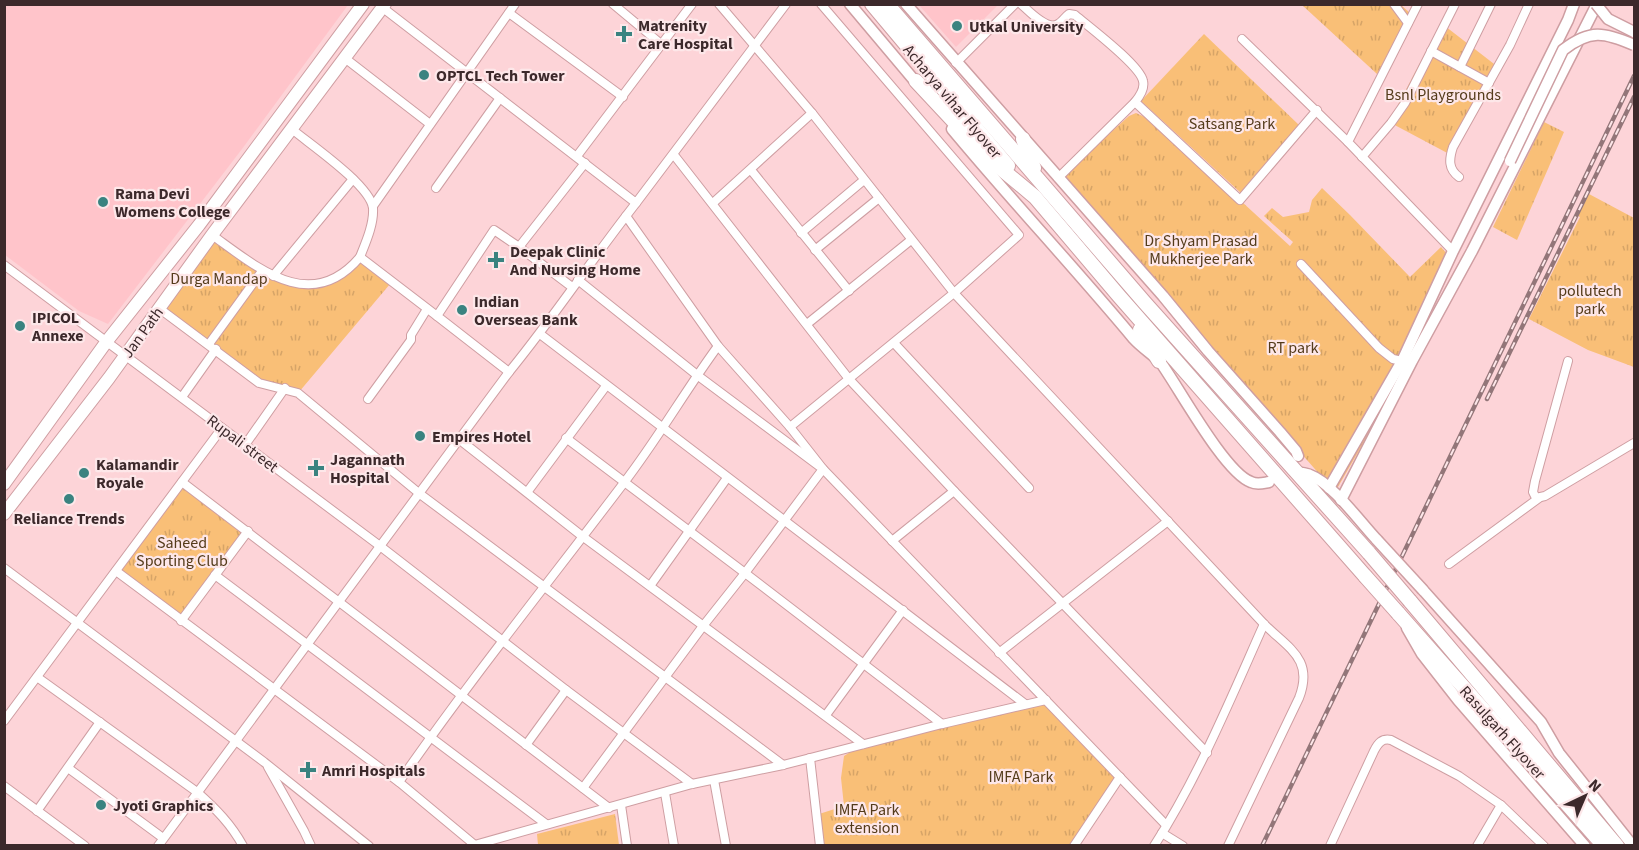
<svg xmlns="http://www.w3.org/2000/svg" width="1639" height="850" font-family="'Source Sans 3',sans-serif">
<defs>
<pattern id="park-tufts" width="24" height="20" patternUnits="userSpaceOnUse" patternTransform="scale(1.5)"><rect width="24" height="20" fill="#f9bf77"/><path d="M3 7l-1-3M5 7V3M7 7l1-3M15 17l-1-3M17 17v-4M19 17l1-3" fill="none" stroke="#d6a467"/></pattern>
</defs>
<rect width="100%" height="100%" fill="#fdd4d8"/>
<!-- built -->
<g fill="#ffc4ca">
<polygon points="5,4 348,4 348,5 242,149 108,324 79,311 5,255"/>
<polygon points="919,5 998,5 956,47"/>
</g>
<!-- park -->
<g fill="url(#park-tufts)">
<polygon points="1302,5 1401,5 1411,14 1377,74"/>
<polygon points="1441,23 1498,67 1451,155 1389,122"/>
<polygon points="1204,34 1299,125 1242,194 1141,101"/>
<polygon points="1136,113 1155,122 1290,246 1293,242 1264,216 1272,208 1283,217 1309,212 1312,200 1322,188 1350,215 1410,277 1441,247 1447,254 1403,366 1364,442 1335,492 1060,178 1129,116"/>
<polygon points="1544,122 1564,132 1517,240 1493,227"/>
<polygon points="1589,194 1634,218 1634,367 1588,350 1529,319 1580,217 1578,216"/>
<polygon points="213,237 261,271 209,342 161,308"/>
<polygon points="360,259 390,284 299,392 261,381 212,343 262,272 288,283 326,283"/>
<polygon points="183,487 242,532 180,616 121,571"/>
<polygon points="1046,700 1120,777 1074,845 820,845 816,815 844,806 841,778 844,756 863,744"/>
<polygon points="615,814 619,845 538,845 537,834"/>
</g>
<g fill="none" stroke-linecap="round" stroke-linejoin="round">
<defs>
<g id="minor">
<polyline points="613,4 661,44"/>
<path d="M719,4L812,113L954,293L1264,624C1289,649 1314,659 1299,698L1228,846"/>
<path d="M1021,4C1029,11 1047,31 1058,24C1062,22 1065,17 1069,14L1075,15C1089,27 1140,65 1143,81C1145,89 1140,96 1135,102L1058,178"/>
<polyline points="1394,4 1408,23"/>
<polyline points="1418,4 1348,142 1453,251"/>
<polyline points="383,8 636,203 786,4"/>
<polyline points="509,13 623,97"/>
<polyline points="1242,39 1348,142"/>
<polyline points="1431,51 1489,83"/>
<polyline points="346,59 430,124"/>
<polyline points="956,63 1015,4"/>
<polyline points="1460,67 1491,4"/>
<polyline points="1135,102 1240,200 1317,110"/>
<path d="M293,130C311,145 370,185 373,208C374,224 366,242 360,257L437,316"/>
<polyline points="674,155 849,379 954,491 1207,753"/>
<polyline points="577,156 692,4"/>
<polyline points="1362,157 1391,123 1405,103 1455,4"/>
<polyline points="751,170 849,291"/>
<path d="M1459,177C1448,169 1449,159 1453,147L1510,45L1529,4"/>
<polyline points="436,188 500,98"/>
<polyline points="636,203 626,216 718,346 790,427 823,469 1166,825"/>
<polyline points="713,203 812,113"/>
<polyline points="373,206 515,4"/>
<polyline points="801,233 864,180"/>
<path d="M212,235C258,268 311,315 360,257"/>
<polyline points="815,250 879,198"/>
<polyline points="1301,264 1379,348 1393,359 1402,361"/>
<polyline points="4,265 380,546 566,690 692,784"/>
<polyline points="273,276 353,179"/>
<polyline points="578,280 697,375 823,469 745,573 703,626 583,788"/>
<polyline points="572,287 519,247 585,163"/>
<polyline points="160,309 259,383 298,393 420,494 783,765"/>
<polyline points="807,324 911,240"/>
<polyline points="540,334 1025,704"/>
<polyline points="894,343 1029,488"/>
<polyline points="209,344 262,271"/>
<polyline points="1568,361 1535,481 1533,492 1536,498 1545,496 1634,443"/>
<polyline points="509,372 437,316 494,230 519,247"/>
<polyline points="182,397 216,349"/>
<polyline points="368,399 411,340 411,335 427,309"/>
<polyline points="790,427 954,293 1019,235 821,4"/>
<polyline points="566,438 745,573 942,724"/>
<polyline points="460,440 582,536 863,744"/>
<polyline points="245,445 285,388"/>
<polyline points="182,482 609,808"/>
<polyline points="528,491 606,386"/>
<polyline points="892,541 954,491"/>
<polyline points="1449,564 1539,498"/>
<polyline points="4,568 264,762 369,846"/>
<polyline points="116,571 399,782 476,846"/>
<polyline points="215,575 546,824"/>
<polyline points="650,586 727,478"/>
<polyline points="181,621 248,531"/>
<polyline points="999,653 1168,521"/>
<path d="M37,677L197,792C216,809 231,824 243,846"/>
<polyline points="826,715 903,610"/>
<polyline points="4,721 222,428"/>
<polyline points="526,745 566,690"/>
<polyline points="810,758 820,846"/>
<polyline points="268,767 304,831 311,846"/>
<polyline points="68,768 163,838"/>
<polyline points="714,780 726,846"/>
<path d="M399,782C470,680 548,583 623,484C657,440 685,391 718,346"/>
<polyline points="4,786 85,846"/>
<polyline points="665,793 674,846"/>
<polyline points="621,805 627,846"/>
<polyline points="37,811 100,722"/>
<polyline points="1162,833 1183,846"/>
<path d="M158,846L509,372C550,322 586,268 626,216"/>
<polyline points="471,846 692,784 783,765 942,724 1046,700"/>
<polyline points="1074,846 1120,777"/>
<path d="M1154,846C1199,776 1230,700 1264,624"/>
<path d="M1330,846L1374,751C1378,743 1382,738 1391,740L1459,776L1501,805L1544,846"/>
<polyline points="1477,846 1501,805"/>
</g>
<g id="tertiary">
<polyline points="850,4 919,86"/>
<polyline points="906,4 1163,296 1208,351 1280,432 1296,451 1298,456"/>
<path d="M952,129C1011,200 1075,268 1134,339C1142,348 1154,355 1161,363C1179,388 1225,473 1251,482C1257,485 1263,483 1269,482"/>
<path d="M1296,472C1300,473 1306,473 1310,475C1332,483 1360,522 1377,540"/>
<polyline points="1329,488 1402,361 1453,251 1568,20 1574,4"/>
<polyline points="1341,500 1412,361 1472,251 1597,4"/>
<polyline points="1423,590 1541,722 1559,753 1633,846"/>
<polyline points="1407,628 1422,654 1458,700 1585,846"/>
</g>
<g id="secondary">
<polyline points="4,484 107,341 199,225 363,4"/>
<polyline points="4,514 109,378 212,235 385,4"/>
</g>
<g id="trunk">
<polyline points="872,4 1008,166"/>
<polyline points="887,4 1145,303 1369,553"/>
<polyline points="916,81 987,157 1035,197 1119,296 1365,576"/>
<polyline points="1023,139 1034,168"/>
<polyline points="1140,330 1159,361"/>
<polyline points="1410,601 1617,846"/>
<polyline points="1398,613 1604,846"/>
</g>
</defs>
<!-- minor casing -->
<use href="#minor" stroke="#ce9ea2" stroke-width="10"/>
<!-- tertiary casing -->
<use href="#tertiary" stroke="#ce9ea2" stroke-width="13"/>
<!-- secondary casing -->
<use href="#secondary" stroke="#ce9ea2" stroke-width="14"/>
<!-- trunk casing -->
<use href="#trunk" stroke="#ce9ea2" stroke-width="16"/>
<!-- minor -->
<use href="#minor" stroke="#fff" stroke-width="8"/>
<!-- tertiary -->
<use href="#tertiary" stroke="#fff" stroke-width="10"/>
<!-- secondary -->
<use href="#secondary" stroke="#fff" stroke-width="12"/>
<!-- trunk -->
<use href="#trunk" stroke="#fff" stroke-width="14"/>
<defs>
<g id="rail">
<polyline points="1487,399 1634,97"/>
<polyline points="1262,846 1634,76"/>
</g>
</defs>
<!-- rail casing -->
<use href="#rail" stroke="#937679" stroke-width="4.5"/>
<!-- rail -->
<use href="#rail" stroke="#fde7e9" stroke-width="2" stroke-dasharray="7" stroke-linecap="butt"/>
<defs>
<g id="tertiary-bridge">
<polyline points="1596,4 1608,19 1634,32"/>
<path d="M1510,161L1563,50C1590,29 1604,32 1634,45"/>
<polyline points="1377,540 1423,590"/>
</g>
<g id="trunk-bridge">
<polyline points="1369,553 1410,601"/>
<polyline points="1365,576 1398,613"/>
</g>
</defs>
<!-- tertiary-bridge casing -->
<use href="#tertiary-bridge" stroke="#ce9ea2" stroke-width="13" stroke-linecap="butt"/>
<!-- trunk-bridge casing -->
<use href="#trunk-bridge" stroke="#ce9ea2" stroke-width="16" stroke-linecap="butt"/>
<!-- tertiary-bridge -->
<use href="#tertiary-bridge" stroke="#fff" stroke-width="10"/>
<!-- trunk-bridge -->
<use href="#trunk-bridge" stroke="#fff" stroke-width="14"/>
</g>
<!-- markers -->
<g fill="#3a8380" stroke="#fde7e9" stroke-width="2">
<circle cx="957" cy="26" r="6"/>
<path d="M621 25h6v6h6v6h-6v6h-6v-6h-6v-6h6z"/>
<circle cx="424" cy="75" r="6"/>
<circle cx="103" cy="202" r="6"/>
<path d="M493 251h6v6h6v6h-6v6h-6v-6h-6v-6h6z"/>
<circle cx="462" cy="310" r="6"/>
<circle cx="20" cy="326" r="6"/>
<circle cx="420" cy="436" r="6"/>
<path d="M313 459h6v6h6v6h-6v6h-6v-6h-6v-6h6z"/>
<circle cx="84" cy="473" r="6"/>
<circle cx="69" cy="499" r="6"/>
<path d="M305 761h6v6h6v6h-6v6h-6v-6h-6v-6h6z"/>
<circle cx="101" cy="805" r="6"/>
</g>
<g text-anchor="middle" stroke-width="4.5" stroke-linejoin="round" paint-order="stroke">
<!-- poi labels -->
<g font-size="16" font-weight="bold" fill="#3c292b" stroke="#fde7e9" text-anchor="start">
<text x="638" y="31">Matrenity<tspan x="638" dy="18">Care Hospital</tspan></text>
<text x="969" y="32">Utkal University</text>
<text x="436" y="81">OPTCL Tech Tower</text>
<text x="115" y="199">Rama Devi<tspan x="115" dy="18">Womens College</tspan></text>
<text x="510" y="257">Deepak Clinic<tspan x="510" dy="18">And Nursing Home</tspan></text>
<text x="474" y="307">Indian<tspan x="474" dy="18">Overseas Bank</tspan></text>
<text x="32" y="323">IPICOL<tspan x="32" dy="18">Annexe</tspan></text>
<text x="432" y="442">Empires Hotel</text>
<text x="330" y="465">Jagannath<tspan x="330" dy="18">Hospital</tspan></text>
<text x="96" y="470">Kalamandir<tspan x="96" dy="18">Royale</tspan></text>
<text x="69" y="524" text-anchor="middle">Reliance Trends</text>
<text x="322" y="776">Amri Hospitals</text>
<text x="113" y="811">Jyoti Graphics</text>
</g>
<!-- park labels -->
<g font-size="16" fill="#543b1a" stroke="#fde7e9">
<text x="1443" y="100">Bsnl Playgrounds</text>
<text x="1232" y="129">Satsang Park</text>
<text x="1201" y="246">Dr Shyam Prasad<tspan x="1201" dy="18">Mukherjee Park</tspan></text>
<text x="219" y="284">Durga Mandap</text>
<text x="1590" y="296">pollutech<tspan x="1590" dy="18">park</tspan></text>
<text x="1293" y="353">RT park</text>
<text x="182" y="548">Saheed<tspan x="182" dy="18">Sporting Club</tspan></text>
<text x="1021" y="782">IMFA Park</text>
<text x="867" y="815">IMFA Park<tspan x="867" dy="18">extension</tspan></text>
</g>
<!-- street labels -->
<g font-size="16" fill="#3c292b" stroke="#fde7e9">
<text transform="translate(953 101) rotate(50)" y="6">Acharya vihar Flyover</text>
<text transform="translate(142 332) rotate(-54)" y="6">Jan Path</text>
<text transform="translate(243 443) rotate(37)" y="6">Rupali street</text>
<text transform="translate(1503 732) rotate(48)" y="6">Rasulgarh Flyover</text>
</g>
</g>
<!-- border -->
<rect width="1639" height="850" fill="none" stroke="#3c292b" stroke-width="12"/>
<!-- north arrow -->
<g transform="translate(1585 796) rotate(44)" stroke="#fde7e9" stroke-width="4.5" paint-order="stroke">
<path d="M0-4.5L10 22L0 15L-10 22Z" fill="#3c292b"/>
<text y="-9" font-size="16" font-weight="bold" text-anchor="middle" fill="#3c292b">N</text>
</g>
</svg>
